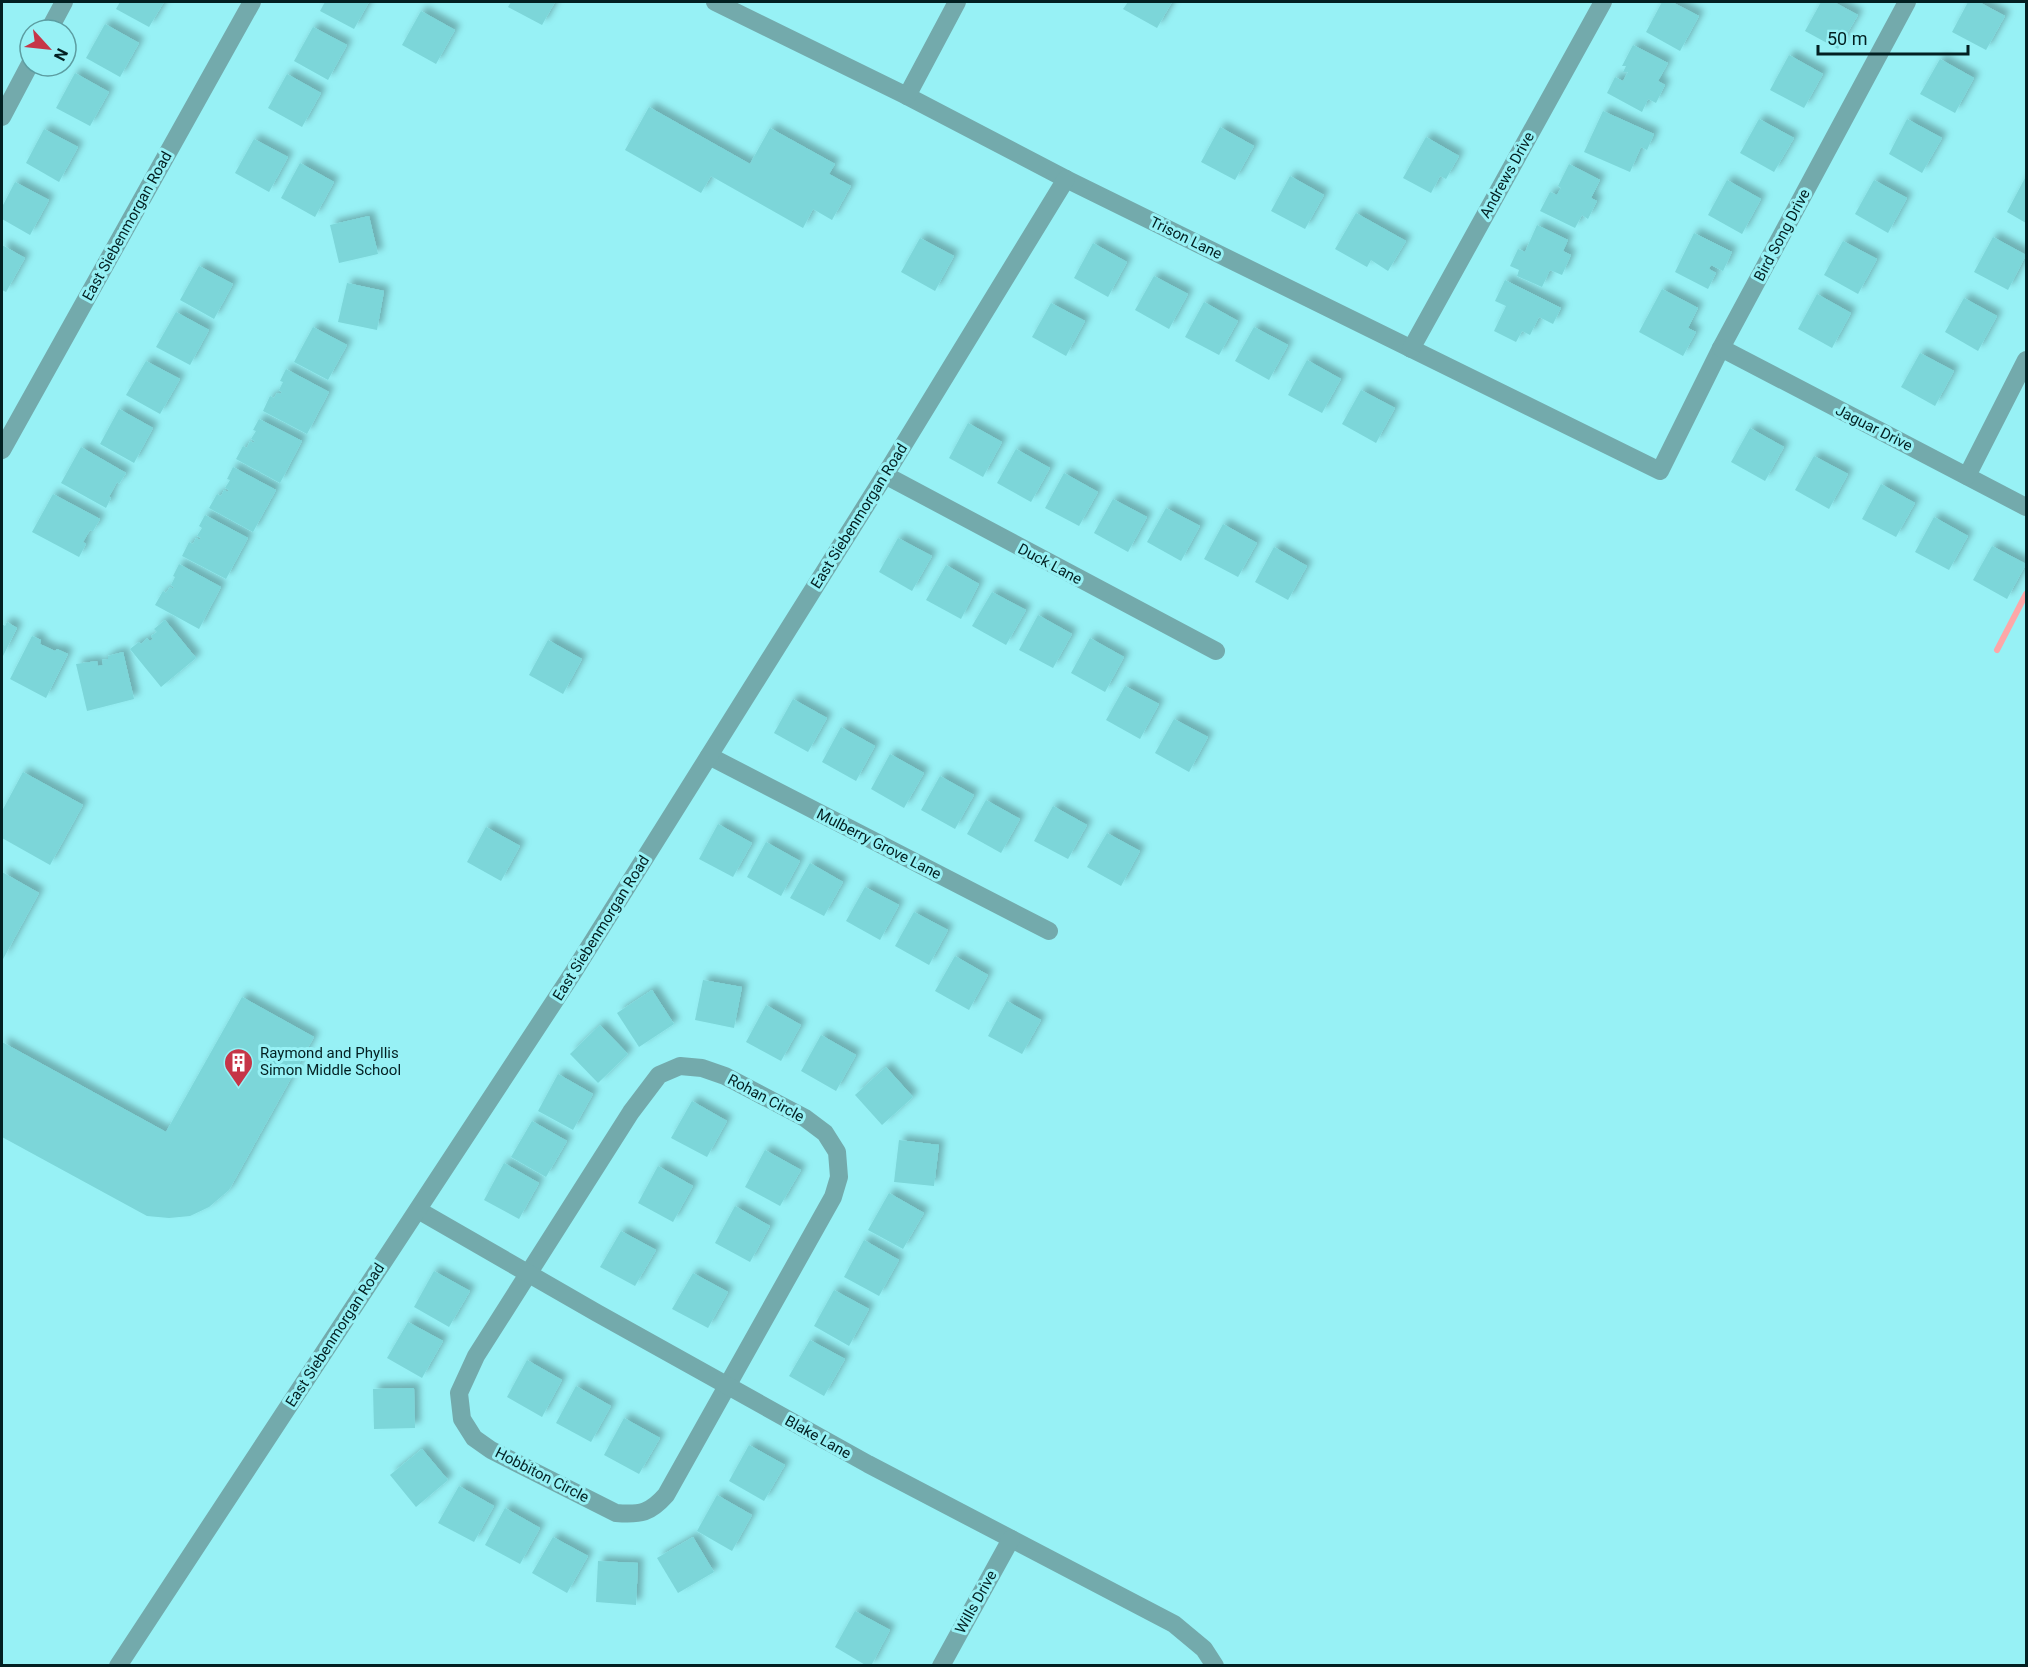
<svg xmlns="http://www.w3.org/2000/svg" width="2028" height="1667" font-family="Roboto,sans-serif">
<defs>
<filter id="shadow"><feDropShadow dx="5.5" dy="-5.5" stdDeviation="3" flood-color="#0004"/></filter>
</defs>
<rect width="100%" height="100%" fill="#97f1f5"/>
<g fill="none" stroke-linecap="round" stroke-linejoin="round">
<!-- stream -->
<polyline stroke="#fda7a8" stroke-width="6" points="1997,650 2026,594"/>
</g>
<!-- building -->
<g fill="#7cd6d9" filter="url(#shadow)">
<polygon points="120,2 164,2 149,27 116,9"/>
<polygon points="325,2 369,2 354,29 320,11"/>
<polygon points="511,2 555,2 542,25 508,7"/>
<polygon points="1128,2 1172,2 1157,28 1123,9"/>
<polygon points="1662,2 1672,2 1699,16 1680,51 1646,32"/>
<polygon points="1821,2 1834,2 1858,15 1838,49 1805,31"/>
<polygon points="1968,2 1979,2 2005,16 1986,50 1952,32"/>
<polygon points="421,11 455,30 436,64 402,45"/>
<polygon points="105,24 139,43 120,77 86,58"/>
<polygon points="313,27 347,45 328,80 294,61"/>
<polygon points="1633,45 1668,63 1658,81 1665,85 1656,103 1648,99 1642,112 1607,93 1615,77 1623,81 1628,72 1623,72 1626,66 1622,66"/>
<polygon points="1789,55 1823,74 1804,108 1770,90"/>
<polygon points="1940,59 1974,78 1955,113 1920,94"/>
<polygon points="75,73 109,92 90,126 56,108"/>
<polygon points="287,74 321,93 302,127 268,108"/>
<polygon points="649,107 750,164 770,128 835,164 829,174 851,186 832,220 813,209 803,228 711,176 701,193 625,150"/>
<polygon points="1603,111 1654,134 1647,150 1641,147 1630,172 1584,152"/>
<polygon points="1759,119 1794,138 1774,172 1740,153"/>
<polygon points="1907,119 1942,138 1922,173 1889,154"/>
<polygon points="1220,127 1254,146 1235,180 1201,162"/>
<polygon points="44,129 78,147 59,182 26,163"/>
<polygon points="1426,137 1459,156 1446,179 1440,176 1431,193 1403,178"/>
<polygon points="254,139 288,157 269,192 235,173"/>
<polygon points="300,163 334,182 315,217 281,198"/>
<polygon points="1569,164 1600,180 1591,198 1597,201 1588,219 1582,215 1575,228 1540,211 1550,192 1557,195 1561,188 1558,186"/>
<polygon points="1290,176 1324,195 1305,229 1271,211"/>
<polygon points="2026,176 2026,223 2007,212"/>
<polygon points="1727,180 1761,199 1742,234 1708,215"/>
<polygon points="1874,180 1907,198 1888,233 1855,214"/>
<polygon points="15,182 49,200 30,235 2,219 2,207"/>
<polygon points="1356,213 1406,241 1388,271 1371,260 1367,267 1335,249"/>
<polygon points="369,216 378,254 339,263 330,225"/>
<polygon points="1537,225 1568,240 1563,251 1571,255 1562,275 1550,270 1542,287 1517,276 1519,270 1510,266 1518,249 1525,252"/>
<polygon points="1694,233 1732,252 1723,271 1711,265 1709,269 1716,273 1708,289 1675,272"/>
<polygon points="1993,237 2026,255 2008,290 1974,272"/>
<polygon points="920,238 954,256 935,291 901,272"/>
<polygon points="1843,241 1877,259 1858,294 1824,275"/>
<polygon points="1093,243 1127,262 1108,297 1074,278"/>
<polygon points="2,245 25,258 6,292 2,290"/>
<polygon points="199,266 233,284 214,319 180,300"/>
<polygon points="1154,276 1188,294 1169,329 1135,310"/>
<polygon points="1505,280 1561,308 1553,324 1539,317 1530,335 1522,331 1516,342 1494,331 1506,306 1495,301"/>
<polygon points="347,283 384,291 377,330 338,322"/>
<polygon points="1662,289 1698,308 1688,328 1696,332 1683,356 1639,332"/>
<polygon points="1817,294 1851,313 1832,348 1798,329"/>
<polygon points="1964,298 1997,316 1978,351 1945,332"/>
<polygon points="1204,302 1238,321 1219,355 1185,337"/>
<polygon points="1051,303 1085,321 1066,356 1032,337"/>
<polygon points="176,312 209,330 190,365 156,347"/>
<polygon points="313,327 347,345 328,380 294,362"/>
<polygon points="1254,327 1288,345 1269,380 1235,361"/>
<polygon points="1920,353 1954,371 1935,406 1901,387"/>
<polygon points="1307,360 1341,379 1322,413 1288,395"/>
<polygon points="146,361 180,379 160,414 126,395"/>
<polygon points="286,369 329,392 307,434 263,411 270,396 274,398 277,393 280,394 282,392 279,390 283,382 280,381"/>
<polygon points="1361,390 1395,408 1376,443 1342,424"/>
<polygon points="119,409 153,428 134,463 100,444"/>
<polygon points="259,419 302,441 280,483 236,459 243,446 247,448 250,441 253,443 255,441 251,439 256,431 253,430"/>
<polygon points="968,423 1002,442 983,477 949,458"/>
<polygon points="1750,428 1784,447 1765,481 1731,462"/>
<polygon points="81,447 126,473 119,484 117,482 109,497 111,498 106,508 61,483"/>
<polygon points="1016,449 1050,468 1031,502 997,483"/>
<polygon points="1814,456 1848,474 1829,509 1795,490"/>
<polygon points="233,467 276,490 253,532 209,508 217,494 221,496 224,490 227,492 229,490 225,488 230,480 227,479"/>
<polygon points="1064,473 1098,492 1079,526 1045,508"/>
<polygon points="1881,484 1915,503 1896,537 1862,519"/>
<polygon points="53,494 100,519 93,531 90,530 83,542 86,544 79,557 32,532"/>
<polygon points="1113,499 1147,517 1128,552 1094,533"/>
<polygon points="1166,508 1200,526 1181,561 1147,542"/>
<polygon points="205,515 248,538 226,579 182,556 189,542 193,544 196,538 199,540 201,538 197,536 202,528 199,526"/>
<polygon points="1934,517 1968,536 1949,570 1915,552"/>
<polygon points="1223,524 1257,543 1238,577 1204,559"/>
<polygon points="898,538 932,556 912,591 879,572"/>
<polygon points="1992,546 2026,564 2007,599 1973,580"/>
<polygon points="1274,547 1307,566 1288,600 1255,582"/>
<polygon points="179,564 221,587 199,629 155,605 163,591 166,593 170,587 173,589 174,587 171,585 175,577 173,576"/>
<polygon points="946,565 979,584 961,619 926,600"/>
<polygon points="992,592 1026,610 1006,645 972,626"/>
<polygon points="1038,615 1072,634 1053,668 1019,650"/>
<polygon points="165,620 196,658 161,687 130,649 139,642 141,644 147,638 150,641 153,639 151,636 157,632 154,629"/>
<polygon points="7,622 17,628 2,658 2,624 5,626"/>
<polygon points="32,636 41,640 40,644 55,651 57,649 68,654 46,698 10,679"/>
<polygon points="1090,638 1124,657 1105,692 1071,673"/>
<polygon points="548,640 582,659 563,694 529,675"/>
<polygon points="123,652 134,699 87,711 76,664 97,661 98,666 103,665 102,660 108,659 108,656"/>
<polygon points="1125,686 1159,704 1140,739 1106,720"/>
<polygon points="793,699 827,718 808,752 774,733"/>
<polygon points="1174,719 1208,737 1189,772 1155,753"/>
<polygon points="841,727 875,746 856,781 822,762"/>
<polygon points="890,754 924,773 904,808 871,789"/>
<polygon points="23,772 83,805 50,865 2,838 2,811"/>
<polygon points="940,776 974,795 955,829 921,810"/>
<polygon points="986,800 1020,819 1001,853 967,834"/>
<polygon points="1053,806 1087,825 1068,859 1034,841"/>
<polygon points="718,824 752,843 733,877 699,859"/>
<polygon points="486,827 520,846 501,881 467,862"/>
<polygon points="1107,833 1140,851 1121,886 1087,867"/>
<polygon points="766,842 800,861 781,896 747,877"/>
<polygon points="810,863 843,882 824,916 790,898"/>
<polygon points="2,872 39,893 2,961"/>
<polygon points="865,887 899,905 880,940 846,921"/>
<polygon points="914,912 948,930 929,965 895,946"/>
<polygon points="955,956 988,975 969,1010 935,991"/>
<polygon points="703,980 742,987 734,1028 695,1020"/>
<polygon points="652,990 674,1024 639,1047 617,1013"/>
<polygon points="242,997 314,1037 229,1190 209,1207 190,1216 169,1218 147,1216 2,1137 2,1042 166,1132"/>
<polygon points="1007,1001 1041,1020 1022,1054 988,1036"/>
<polygon points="766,1005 801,1025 781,1061 746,1042"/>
<polygon points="600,1025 628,1054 598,1083 570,1054"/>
<polygon points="821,1035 856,1055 836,1091 801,1071"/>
<polygon points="886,1067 913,1097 882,1125 855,1095"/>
<polygon points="558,1074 593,1094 573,1130 538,1111"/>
<polygon points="692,1101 727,1121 707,1157 671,1138"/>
<polygon points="532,1121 567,1141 546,1177 511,1157"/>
<polygon points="899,1140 939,1145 934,1186 894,1182"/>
<polygon points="765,1150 801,1170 780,1206 745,1187"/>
<polygon points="504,1163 539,1183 519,1219 484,1200"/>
<polygon points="658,1166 693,1186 673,1222 638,1203"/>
<polygon points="889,1193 924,1213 903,1249 868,1230"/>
<polygon points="735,1206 770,1226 750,1262 715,1243"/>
<polygon points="621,1231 656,1250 635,1286 600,1267"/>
<polygon points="864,1240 899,1260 879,1296 844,1277"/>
<polygon points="434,1271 470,1291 449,1327 414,1307"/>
<polygon points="693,1273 728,1292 708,1328 672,1309"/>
<polygon points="834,1290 869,1309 849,1346 814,1326"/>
<polygon points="408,1322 443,1341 422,1378 387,1358"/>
<polygon points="810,1340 845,1359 824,1396 789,1376"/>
<polygon points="527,1360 562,1380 542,1417 507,1397"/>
<polygon points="576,1386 611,1406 591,1442 556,1423"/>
<polygon points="414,1388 415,1428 374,1429 373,1389"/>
<polygon points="624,1418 660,1438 639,1474 604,1455"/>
<polygon points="749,1445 785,1465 764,1501 729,1481"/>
<polygon points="422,1449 448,1480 416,1507 390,1475"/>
<polygon points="459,1486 494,1506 474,1542 438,1523"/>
<polygon points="717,1495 752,1515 732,1551 697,1531"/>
<polygon points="505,1508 540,1528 520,1564 485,1545"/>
<polygon points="553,1537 588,1556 567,1593 532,1573"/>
<polygon points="693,1537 714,1572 678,1593 657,1558"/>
<polygon points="598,1561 638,1563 636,1605 596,1602"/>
<polygon points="855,1611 890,1630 871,1666 867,1666 835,1647"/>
</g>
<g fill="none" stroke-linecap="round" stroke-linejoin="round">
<!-- minor -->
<g stroke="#73aaac" stroke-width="18">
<polyline points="715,2 907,96 1066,179 1660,471 1721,348 1907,2"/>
<polyline points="49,30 64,2"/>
<polyline points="907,96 957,2"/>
<polyline points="2,117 30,64"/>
<polyline points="1721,348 2026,507"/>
<polyline points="1411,349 1603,2"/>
<polyline points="2,450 252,2"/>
<polyline points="885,475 1216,651"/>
<polyline points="1967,476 2026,360"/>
<polyline points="709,756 1049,931"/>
<path d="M680,1066L702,1068L725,1076L805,1118L825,1133L837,1152L839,1177L833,1197L666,1495C650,1513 641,1515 616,1513L491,1450L474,1438L462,1419L459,1393L476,1356L631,1112L659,1075Z"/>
<polyline points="418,1210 597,1313 868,1464 1174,1624 1204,1649 1215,1666"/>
<polyline points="118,1666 571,976 885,475 1066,179"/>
<polyline points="941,1666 1011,1539"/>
</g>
</g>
<!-- icons -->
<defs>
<symbol id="building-pin" viewBox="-11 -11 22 30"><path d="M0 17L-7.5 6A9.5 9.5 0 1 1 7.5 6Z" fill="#c63547" stroke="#97f1f5"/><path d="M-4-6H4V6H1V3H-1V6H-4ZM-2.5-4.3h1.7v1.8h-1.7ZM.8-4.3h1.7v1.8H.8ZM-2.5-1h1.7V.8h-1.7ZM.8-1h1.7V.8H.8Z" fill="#fff"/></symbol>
</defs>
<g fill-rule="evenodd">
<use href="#building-pin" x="222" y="1046" width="33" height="45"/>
</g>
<g text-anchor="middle" stroke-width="6" stroke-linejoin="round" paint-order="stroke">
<!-- street labels -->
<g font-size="15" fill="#032022" stroke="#97f1f5">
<text transform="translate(1507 175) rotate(-61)" y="5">Andrews Drive</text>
<text transform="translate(127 226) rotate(-61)" y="5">East Siebenmorgan Road</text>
<text transform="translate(1782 235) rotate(-62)" y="5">Bird Song Drive</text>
<text transform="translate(1186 238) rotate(26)" y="5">Trison Lane</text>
<text transform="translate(1874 428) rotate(27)" y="5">Jaguar Drive</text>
<text transform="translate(859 516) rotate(-58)" y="5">East Siebenmorgan Road</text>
<text transform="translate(1050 564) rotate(28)" y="5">Duck Lane</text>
<text transform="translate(879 844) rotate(27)" y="5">Mulberry Grove Lane</text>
<text transform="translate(601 928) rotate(-58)" y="5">East Siebenmorgan Road</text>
<text transform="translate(766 1098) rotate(28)" y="5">Rohan Circle</text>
<text transform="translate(335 1335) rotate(-57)" y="5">East Siebenmorgan Road</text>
<text transform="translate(818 1437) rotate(29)" y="5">Blake Lane</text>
<text transform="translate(542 1475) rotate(27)" y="5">Hobbiton Circle</text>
<text transform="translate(976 1602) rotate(-61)" y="5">Wills Drive</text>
</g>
<!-- poi labels -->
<g font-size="15" fill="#032022" stroke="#97f1f5" text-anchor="start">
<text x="260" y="1058">Raymond and Phyllis<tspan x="260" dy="17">Simon Middle School</tspan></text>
</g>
</g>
<!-- border -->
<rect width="2028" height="1667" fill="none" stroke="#032022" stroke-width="6"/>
<!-- north arrow -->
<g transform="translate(48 48) rotate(117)"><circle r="28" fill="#97f1f5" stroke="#5c9da1" stroke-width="1.5"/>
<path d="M0-4.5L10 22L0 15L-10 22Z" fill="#c63547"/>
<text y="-9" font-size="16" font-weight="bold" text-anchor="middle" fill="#032022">N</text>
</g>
<!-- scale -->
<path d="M1818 45v9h150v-9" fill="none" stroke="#032022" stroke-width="3"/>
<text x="1827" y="45" font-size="18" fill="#032022" stroke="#97f1f5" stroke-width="4.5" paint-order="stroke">50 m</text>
</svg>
